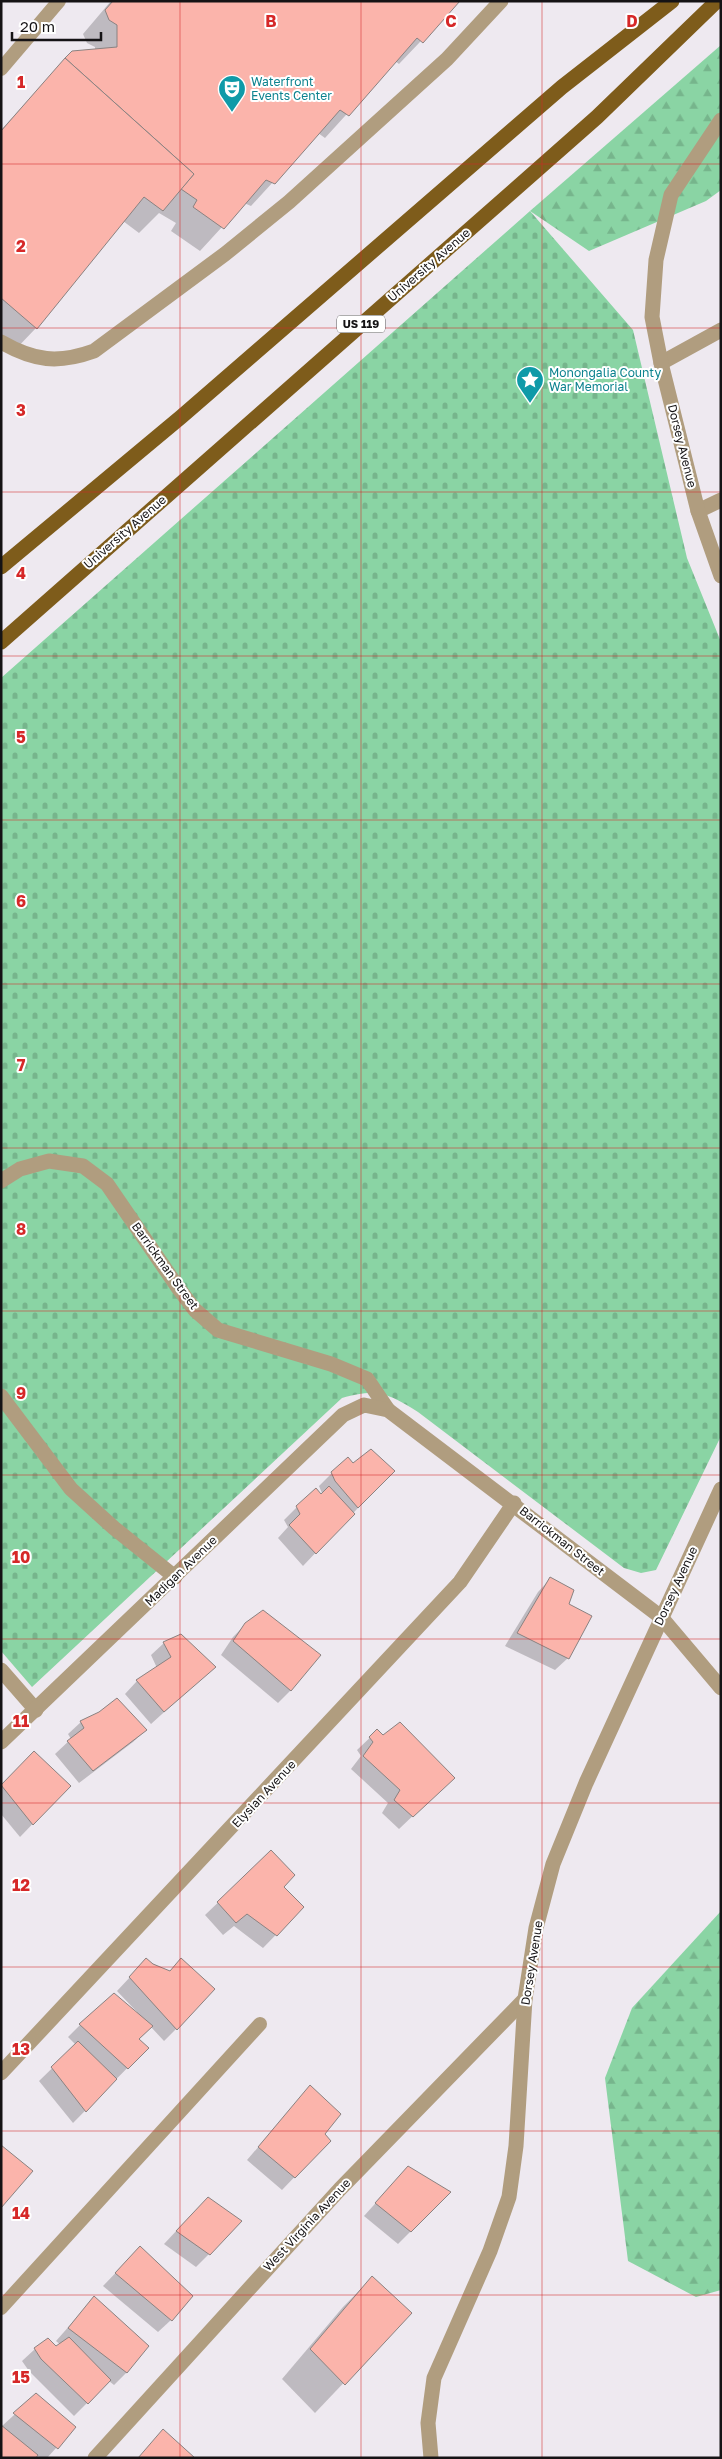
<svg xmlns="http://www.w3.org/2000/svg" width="722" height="2459" font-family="'Golos Text',sans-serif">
<defs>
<pattern id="forest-firs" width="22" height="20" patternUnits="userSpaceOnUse" patternTransform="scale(1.25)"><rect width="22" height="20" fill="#8ad4a4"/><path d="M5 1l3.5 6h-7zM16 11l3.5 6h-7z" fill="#76b58c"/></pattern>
<pattern id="cemetery-stones" width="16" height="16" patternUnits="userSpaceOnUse" patternTransform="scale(1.25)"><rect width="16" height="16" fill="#8ad4a4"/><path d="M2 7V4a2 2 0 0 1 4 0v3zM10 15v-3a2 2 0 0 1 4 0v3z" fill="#76b58c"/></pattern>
</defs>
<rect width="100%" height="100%" fill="#eee9f0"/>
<!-- forest -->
<g fill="url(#forest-firs)">
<polygon points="721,45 721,190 706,201 589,251 530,211"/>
<polygon points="721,1911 721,2290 696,2297 628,2261 605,2078 632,2008"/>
</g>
<!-- cemetery -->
<path fill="url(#cemetery-stones)" d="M530,211L633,330L687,558L721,642V1436L656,1570L641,1573L624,1568L418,1412C388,1393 377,1388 342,1398L32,1687L1,1651V678Z"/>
<!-- shadow -->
<g fill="#0003">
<polygon points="111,1 459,1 399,64 395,61 325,138 318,133 251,206 244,203 200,251 171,231 176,223 159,213 139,233 123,221 36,328 14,351 1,340 1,130 50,76 95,51 95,47 87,43 83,34"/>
<polygon points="393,1471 303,1566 278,1538 288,1527 284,1520 297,1507 324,1498 319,1486 332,1473"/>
<polygon points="550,1579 568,1604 568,1658 555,1670 505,1646 538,1592"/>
<polygon points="246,1624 291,1690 278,1703 221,1655 233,1637"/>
<polygon points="164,1643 214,1667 151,1724 125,1694 137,1681 157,1668 151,1655"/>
<polygon points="81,1722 146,1730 133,1742 79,1783 55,1754 71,1739 68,1734"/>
<polygon points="377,1731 440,1790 399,1829 382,1813 388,1803 351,1769 361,1756 357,1750"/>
<polygon points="34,1753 69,1786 20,1837 1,1814 1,1787"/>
<polygon points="271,1852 282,1888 303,1907 263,1948 234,1926 223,1935 205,1915"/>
<polygon points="146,1960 169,1972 181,1960 176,2029 164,2041 151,2027 138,2040 147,2048 73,2123 39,2081 76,2045 68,2037 80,2025 137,2012 117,1991"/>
<polygon points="310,2087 323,2134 329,2141 282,2190 247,2160"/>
<polygon points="408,2167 449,2193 398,2244 364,2216"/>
<polygon points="195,2211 209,2254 196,2267 164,2244"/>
<polygon points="128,2260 171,2320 158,2332 103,2286"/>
<polygon points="372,2278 410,2313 315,2413 282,2379 343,2307"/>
<polygon points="94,2298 127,2372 114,2385 109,2381 74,2416 29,2371 22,2361 35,2349 56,2348 61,2345 56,2341"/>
<polygon points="36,2395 75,2427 47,2458 40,2458 2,2426"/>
</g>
<!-- building -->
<g fill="#fbb4ab" stroke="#8a8281">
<polygon points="113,1 460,1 423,43 417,38 349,116 340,110 275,184 266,180 224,229 193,207 197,200 181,189 194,174 65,58 72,51 117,47 117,25 109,20 105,10"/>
<polygon points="65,58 194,174 163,211 144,197 37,329 1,298 1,131"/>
<polygon points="371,1449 395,1471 358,1508 335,1481 331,1472 348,1457 353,1463"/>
<polygon points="329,1486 355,1514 316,1554 289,1525 300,1514 296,1506 316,1488 321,1494"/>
<polygon points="550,1577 574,1590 569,1604 592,1616 569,1659 517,1633"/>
<polygon points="263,1610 321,1655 291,1691 233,1641 245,1623"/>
<polygon points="181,1634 216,1667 164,1712 136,1680 171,1657 163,1642"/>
<polygon points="117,1698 147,1730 93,1771 67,1741 84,1728 80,1721 99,1712"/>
<polygon points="400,1722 455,1778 413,1817 394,1800 400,1790 363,1756 373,1742 369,1737 377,1729 383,1735"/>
<polygon points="34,1751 71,1786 33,1825 1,1785"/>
<polygon points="271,1850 295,1875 284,1887 304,1907 277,1936 247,1914 236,1923 217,1902"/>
<polygon points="146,1958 153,1964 170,1971 181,1958 215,1989 177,2030 129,1977"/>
<polygon points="114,1993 153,2026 139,2039 149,2048 128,2069 79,2024"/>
<polygon points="78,2041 117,2079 86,2112 51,2067"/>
<polygon points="310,2085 341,2114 325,2134 331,2141 295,2178 258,2147"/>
<polygon points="1,2145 33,2171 1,2208"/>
<polygon points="408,2166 451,2192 411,2232 375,2203"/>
<polygon points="208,2197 242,2221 210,2255 176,2231"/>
<polygon points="140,2246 193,2296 172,2321 115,2273"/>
<polygon points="372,2276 412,2313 345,2385 310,2349"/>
<polygon points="94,2296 149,2346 127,2373 68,2328"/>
<polygon points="69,2337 111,2380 88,2404 41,2359 34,2348 48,2338 56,2346"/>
<polygon points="36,2393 76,2427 58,2449 13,2413"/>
<polygon points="1,2425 38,2455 36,2458 1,2458"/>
<polygon points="163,2429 195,2458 138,2458"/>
</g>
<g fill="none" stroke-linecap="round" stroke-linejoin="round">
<!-- service -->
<g stroke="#b09d7f" stroke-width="14">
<polyline points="1,69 59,1"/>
<polyline points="1,2308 260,2024"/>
</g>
<!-- minor -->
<g stroke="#b09d7f" stroke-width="15">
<path d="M1,342C34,361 58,364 94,351L225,254L289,202L447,59L501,1"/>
<polyline points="661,363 721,330"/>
<polyline points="698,511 721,500"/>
<polyline points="1,1181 20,1169 49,1161 83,1166 107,1184 179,1289 195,1310 218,1330 331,1364 367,1379 388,1410"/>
<polyline points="1,1396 71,1489 114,1528 175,1577"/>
<polyline points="1,1670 36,1710"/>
<polyline points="1,1742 343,1415 364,1405 388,1410 661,1617 721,1688"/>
<polyline points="1,2073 460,1582 514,1503"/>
<polyline points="95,2458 340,2189 525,1999"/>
</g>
<!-- tertiary -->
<g stroke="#b09d7f" stroke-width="15">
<polyline points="721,120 671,195 656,260 652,317 661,363 698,511 721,576"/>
<polyline points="431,2458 428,2423 434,2378 490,2251 509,2197 516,2146 525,1999 536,1928 553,1864 586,1783 721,1489"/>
</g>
<!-- primary -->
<g stroke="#7e5c1b" stroke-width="15">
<polyline points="1,567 181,417 562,87 672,1"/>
<polyline points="1,642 597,117 717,1"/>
</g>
</g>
<!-- grid -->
<path fill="none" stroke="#d62828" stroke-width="1" stroke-opacity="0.55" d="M180,1V2458M361,1V2458M542,1V2458M1,164H721M1,328H721M1,492H721M1,656H721M1,820H721M1,984H721M1,1148H721M1,1311H721M1,1475H721M1,1639H721M1,1803H721M1,1967H721M1,2131H721M1,2295H721"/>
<!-- icons -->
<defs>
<symbol id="theatre-pin" viewBox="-11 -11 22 30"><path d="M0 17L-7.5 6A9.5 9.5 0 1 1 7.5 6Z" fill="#0f9aa8" stroke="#fff"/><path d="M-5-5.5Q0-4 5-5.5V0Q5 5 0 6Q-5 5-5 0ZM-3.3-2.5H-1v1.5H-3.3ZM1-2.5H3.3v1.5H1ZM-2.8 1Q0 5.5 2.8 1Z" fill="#fff"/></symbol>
<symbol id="sight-pin" viewBox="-11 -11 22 30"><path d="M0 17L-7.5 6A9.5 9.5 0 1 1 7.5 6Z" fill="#0f9aa8" stroke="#fff"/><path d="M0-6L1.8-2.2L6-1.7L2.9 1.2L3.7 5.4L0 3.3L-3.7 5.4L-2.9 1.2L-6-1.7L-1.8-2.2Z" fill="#fff"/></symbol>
</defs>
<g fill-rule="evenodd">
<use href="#theatre-pin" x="216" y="73" width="32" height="43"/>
<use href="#sight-pin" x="514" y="364" width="32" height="43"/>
</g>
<g text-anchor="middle" stroke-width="4" stroke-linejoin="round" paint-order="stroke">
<!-- shield labels -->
<rect fill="#fff" stroke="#5b5a5b" stroke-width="1" x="337" y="315.5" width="48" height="17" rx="4"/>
<g font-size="11" font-weight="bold" fill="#151315">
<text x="361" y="328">US 119</text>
</g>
<!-- culture labels -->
<g font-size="12" fill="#0d838f" stroke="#fff" text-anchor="start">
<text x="251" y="86">Waterfront<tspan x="251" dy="14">Events Center</tspan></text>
<text x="549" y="377">Monongalia County<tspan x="549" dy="14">War Memorial</tspan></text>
</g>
<!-- street labels -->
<g font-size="12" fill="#151315" stroke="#fff">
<text transform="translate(429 265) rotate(-41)" y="4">University Avenue</text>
<text transform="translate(682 446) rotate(76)" y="4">Dorsey Avenue</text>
<text transform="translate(125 532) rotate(-41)" y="4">University Avenue</text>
<text transform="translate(165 1266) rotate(54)" y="4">Barrickman Street</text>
<text transform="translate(562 1541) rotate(38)" y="4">Barrickman Street</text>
<text transform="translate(181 1571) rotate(-44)" y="4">Madigan Avenue</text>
<text transform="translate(676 1586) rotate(-65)" y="4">Dorsey Avenue</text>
<text transform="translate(264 1794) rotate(-47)" y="4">Elysian Avenue</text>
<text transform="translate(532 1963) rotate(-81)" y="4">Dorsey Avenue</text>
<text transform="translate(307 2225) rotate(-47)" y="4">West Virginia Avenue</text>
</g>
</g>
<g font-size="16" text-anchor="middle" font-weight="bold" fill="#d62828" stroke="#fff" stroke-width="4" stroke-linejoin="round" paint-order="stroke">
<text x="271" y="27">B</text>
<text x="451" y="27">C</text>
<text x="632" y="27">D</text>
<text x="21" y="88">1</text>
<text x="21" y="252">2</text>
<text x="21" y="416">3</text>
<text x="21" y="579">4</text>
<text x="21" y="743">5</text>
<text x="21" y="907">6</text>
<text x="21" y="1071">7</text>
<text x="21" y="1235">8</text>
<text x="21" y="1399">9</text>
<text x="21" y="1563">10</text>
<text x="21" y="1727">11</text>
<text x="21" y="1891">12</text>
<text x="21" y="2055">13</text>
<text x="21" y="2219">14</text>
<text x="21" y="2383">15</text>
</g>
<!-- border -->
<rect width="722" height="2459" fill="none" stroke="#151315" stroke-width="5"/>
<!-- scale -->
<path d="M12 32v8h89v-8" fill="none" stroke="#151315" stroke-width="2.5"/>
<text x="20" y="32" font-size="15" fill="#151315" stroke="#ffffff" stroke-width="4" paint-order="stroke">20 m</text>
</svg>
